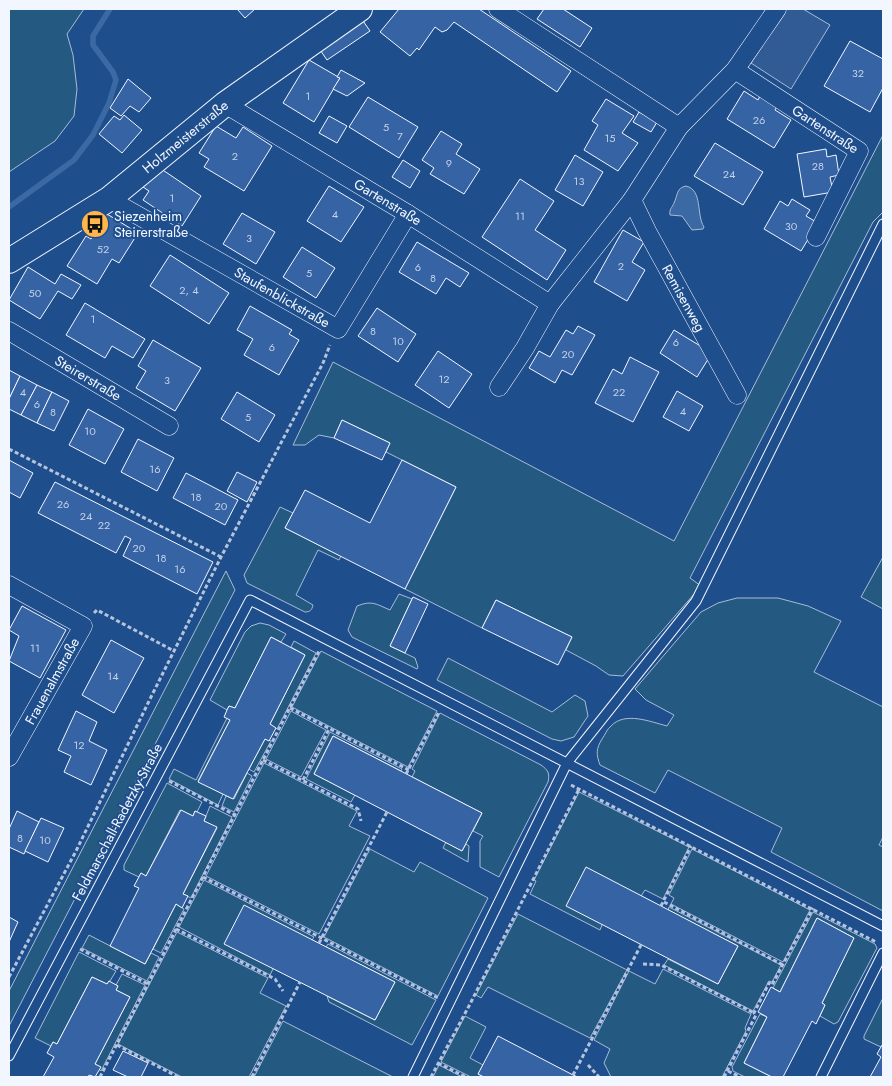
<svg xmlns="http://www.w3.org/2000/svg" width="892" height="1086" font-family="Jost,sans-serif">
<rect width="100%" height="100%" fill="#1f4e8c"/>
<!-- green -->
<g fill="#245a82" stroke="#a8bbd7">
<polygon points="9,9 84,9 67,34 73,55 77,89 74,116 55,141 9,172"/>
<polygon points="883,135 883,212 873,222 690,578 701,586 623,676 609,675 596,666 566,650 572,637 496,600 482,628 405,589 456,487 386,452 390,443 342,420 334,438 319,435 305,445 293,445 333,362 674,541"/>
<path d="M280,507L293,513L285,528L341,556L339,560L318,550L296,595L313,605C312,610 310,612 305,612L247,583L244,575Z"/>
<polygon points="883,557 883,609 861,597"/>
<polygon points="226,571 235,590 9,1026 9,991"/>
<path d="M399,594L412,599L390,646L415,658L418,667L417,669L352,637L348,630L357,606C372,600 376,604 390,610Z"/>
<path d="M737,598H778L808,606L841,621L814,672L883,707V837L879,845L883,847V911L771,852L782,828L668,770L655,793L600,765C596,754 596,749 602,739C605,735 607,729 611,726C625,711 651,722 667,726L674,715L646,700L635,689L701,612L718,603Z"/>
<polygon points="260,623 269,625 286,634 281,642 271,637 235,708 229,706 227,710 210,700 245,632 251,626"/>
<polygon points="294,641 316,653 277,729 270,724 305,655 291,647"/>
<polygon points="321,651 437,711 408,767 292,707"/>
<polygon points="448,658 552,712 575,695 585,701 588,716 574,737 561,741 552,739 437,680"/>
<polygon points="291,711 326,730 301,777 266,759"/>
<path d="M440,713L541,765C548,770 550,773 548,782L499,877L480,867V841L483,836L473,831L482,813L412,777L415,771L412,769Z"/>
<polygon points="227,718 230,720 198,781 223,794 218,805 169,779 174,769 196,780"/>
<polygon points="330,732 402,769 401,771 333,736 314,774 355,795 351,802 306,779"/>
<polygon points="265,739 271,741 254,772 249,769"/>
<polygon points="264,763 357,811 349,826 370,836 319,934 206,876"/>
<polygon points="247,773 252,776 234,812 222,806 226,796 234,799"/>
<polygon points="167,783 202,802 197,812 195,811 193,816 180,810 146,876 141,873 139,877 124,870 124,865"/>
<polygon points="579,792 689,847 663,899 645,890 641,896 602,925 600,930 530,894 536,881 534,880"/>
<polygon points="210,806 232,817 191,898 183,894 217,828 204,821"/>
<polygon points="446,842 462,851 466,844 469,846 468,862 443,848"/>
<polygon points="370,849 414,872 420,862 488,898 438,996 324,937"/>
<polygon points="692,849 810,910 783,962 671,904 674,898 669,895"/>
<polygon points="204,880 314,937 312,940 273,969 270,975 179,927"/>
<polygon points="176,904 184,909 161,953 153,949"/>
<polygon points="669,907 781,965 772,982 769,981 753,1011 664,965 668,959 718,984 738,946 668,910"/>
<polygon points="813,912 875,944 877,948 838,1022 834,1024 820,1016 825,1005 822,1003 854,938 817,918 780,992 773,988"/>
<polygon points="518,914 627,970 590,1038 488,987 481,998 476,995"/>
<polygon points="177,932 268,978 260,993 286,1006 249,1077 182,1077 118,1044"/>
<polygon points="89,935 145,964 151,953 159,957 147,981 82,948"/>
<polygon points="328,944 436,1000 412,1045 329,1002 327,996 375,1020 395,982 326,947"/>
<polygon points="79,952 116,971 110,981 109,981 107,984 92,977 57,1044 53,1042 51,1046 35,1038"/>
<polygon points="663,969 751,1014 745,1028 746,1031 722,1077 611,1077 604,1063 610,1049 594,1040 629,971 655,984"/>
<polygon points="122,974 145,985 101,1071 99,1069 100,1067 95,1064 130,997 116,990 118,986 116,985"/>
<polygon points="883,998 883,1046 881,1047 864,1039 864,1036"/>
<polygon points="760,1014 767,1017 744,1063 772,1077 745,1077 733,1071 732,1067"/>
<polygon points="465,1016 486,1027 470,1058 483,1065 478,1074 484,1077 471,1077 441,1062"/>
<polygon points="283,1021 393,1077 254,1077"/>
<polygon points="439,1065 462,1077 433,1077"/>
</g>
<!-- parking -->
<polygon fill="#305b95" stroke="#a8bbd7" points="785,9 803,9 830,25 791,89 751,63"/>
<!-- water -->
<path fill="#3b69a3" stroke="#a8bbd7" d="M686,186C703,190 696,215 704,227L703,229L692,230L682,216L670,215C669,209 672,208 674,203C678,195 676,188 686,186Z"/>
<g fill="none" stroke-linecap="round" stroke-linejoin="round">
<!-- stream -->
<polyline stroke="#3b69a3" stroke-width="5.5" points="9,207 74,160 93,135 109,103 116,80 113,72 93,45 93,36 110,9"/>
</g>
<!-- building -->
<g fill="#3563a3" stroke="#f2f6ff">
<polygon points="237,9 255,9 245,18"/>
<polygon points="399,9 479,9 571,71 557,92 454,22 447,30 442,32 435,27 419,50 417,48 410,56 380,32"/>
<polygon points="544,9 563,9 592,28 580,47 537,19"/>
<polygon points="359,15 370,31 327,60 316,44"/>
<polygon points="850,41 883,59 883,88 870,112 824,86"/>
<polygon points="309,60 340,78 314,122 283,103"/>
<polygon points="341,70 365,83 347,96 333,89 340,78 337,77"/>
<polygon points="128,79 151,98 139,112 130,106 121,116 110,108"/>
<polygon points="744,91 758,100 761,94 778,105 775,110 791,120 774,148 727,119"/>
<polygon points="368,97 418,127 399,158 349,127"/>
<polygon points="606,99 634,116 622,133 638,143 618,171 584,150 598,125 592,121"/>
<polygon points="639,112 657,122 651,132 633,122"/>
<polygon points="124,115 142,130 122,153 99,134 114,116 120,120"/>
<polygon points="329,116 347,126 337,143 319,133"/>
<polygon points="216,126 236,138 243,127 272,146 244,191 204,167 209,159 199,153"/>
<polygon points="441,131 462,144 456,154 480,169 464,194 430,174 434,168 422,160"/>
<polygon points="715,143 763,172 743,205 694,176"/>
<polygon points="826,149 827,157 836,155 839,175 830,177 833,192 804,197 797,154"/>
<polygon points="575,155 603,172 583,206 555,190"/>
<polygon points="403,160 420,171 410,188 392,177"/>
<polygon points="157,166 201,196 182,226 143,200 149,191 143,187"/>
<polygon points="520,179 554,201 535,230 566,250 547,280 482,237"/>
<polygon points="329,186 364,207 341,242 307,221"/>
<polygon points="792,199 810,210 806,216 818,223 801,251 764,229 780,201 788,206"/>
<polygon points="242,213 275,232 256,264 223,244"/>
<polygon points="107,214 138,233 119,263 112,259 97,284 67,266 86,236 91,239"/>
<polygon points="623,230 644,242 632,262 645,270 627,301 594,282"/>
<polygon points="417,242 469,273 460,287 446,278 436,294 399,272"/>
<polygon points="302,247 335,268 316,298 283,277"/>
<polygon points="170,255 229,293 209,324 150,286"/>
<polygon points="28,267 55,284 61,274 81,285 72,299 58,291 40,319 9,300"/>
<polygon points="85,303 145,339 133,358 112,346 105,358 66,335"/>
<polygon points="250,306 292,330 289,334 299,340 279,375 244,355 253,339 237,330"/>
<polygon points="377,308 416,334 398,362 358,336"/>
<polygon points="578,326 595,335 572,375 562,370 555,383 529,368 539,351 550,357 566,330 573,334"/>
<polygon points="674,330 712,353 697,377 660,353"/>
<polygon points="153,340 201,368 175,411 136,388 146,371 138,366"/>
<polygon points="438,351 472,374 449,408 415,385"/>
<polygon points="630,357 659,372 633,422 595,403 613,369 622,374"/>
<polygon points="9,370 20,376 9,399"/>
<polygon points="20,376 37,385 21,415 9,409 9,399"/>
<polygon points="37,385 52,392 37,423 21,415"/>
<polygon points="677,391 703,406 689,431 663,417"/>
<polygon points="52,392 69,401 54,431 37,423"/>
<polygon points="237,392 275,415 259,442 221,419"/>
<polygon points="88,409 124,429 105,464 69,445"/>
<polygon points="342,420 390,443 382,460 334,438"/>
<polygon points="138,439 174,458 157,491 121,472"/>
<polygon points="9,460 33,473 20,498 9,492"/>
<polygon points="402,460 456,487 405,589 285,528 305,490 370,523"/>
<polygon points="237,472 257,482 247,502 227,491"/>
<polygon points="186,473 238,500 225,525 173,498"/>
<polygon points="55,482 213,562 197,594 123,556 131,539 125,536 116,553 38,513"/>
<polygon points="413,597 428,604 405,653 390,646"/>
<polygon points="496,600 572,637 558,665 482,628"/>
<polygon points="22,606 66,630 40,678 9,661 19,636 9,630"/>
<polygon points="271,637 305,655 270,724 276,728 269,741 265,739 233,799 198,782 230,720 224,717 227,710 229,706 235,708"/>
<polygon points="111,640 144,658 114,713 82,695"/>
<polygon points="76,711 97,722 89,741 107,750 91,785 64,772 71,756 58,750"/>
<polygon points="333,736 482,813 462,851 314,774"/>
<polygon points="181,810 193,816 195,811 206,816 204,821 217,827 183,894 188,896 182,908 176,904 145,964 110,946 139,888 134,886 141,873 146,876"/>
<polygon points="17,811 39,822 24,854 9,847 9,829"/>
<polygon points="41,818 64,828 48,862 25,851"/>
<polygon points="586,867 738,946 718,984 566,906"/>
<polygon points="244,905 395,982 375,1020 224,944"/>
<polygon points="9,917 18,922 9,942"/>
<polygon points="817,918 854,938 822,1003 825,1005 816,1024 812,1021 783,1077 772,1077 744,1063 767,1017 758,1012 771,987 780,992"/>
<polygon points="92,977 107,984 109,981 118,986 116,990 130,997 95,1064 101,1067 95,1077 89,1075 88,1077 43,1077 54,1057 47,1053 53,1042 57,1044"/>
<polygon points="498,1036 573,1075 578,1077 484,1077 478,1074"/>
<polygon points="882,1045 883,1046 883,1077 870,1077 881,1057 877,1054"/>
<polygon points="123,1051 148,1063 141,1077 128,1077 113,1070"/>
</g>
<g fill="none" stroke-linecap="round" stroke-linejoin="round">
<defs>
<g id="lane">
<polyline points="9,1056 250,600 883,926"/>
<polyline points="413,1077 567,763 696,601 883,224"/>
<polyline points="821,1077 883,953"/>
</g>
<g id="street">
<path id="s1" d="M735,70L859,151L816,237"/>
<path id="s2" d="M225,104L408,214L550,304L632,200L679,127L498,9"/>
<polyline points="679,127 735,70 777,9"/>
<path id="s3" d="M109,199L338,329L408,214"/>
<path id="s4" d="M632,200L647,231L737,395"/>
<path id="s5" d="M9,331L169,426"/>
<polyline points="499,387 525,348 550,304"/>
<polyline points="9,585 83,626 9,757"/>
</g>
<g id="secondary">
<path id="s6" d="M9,261L109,199L225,104L360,9"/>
</g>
</defs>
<!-- lane casing -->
<use href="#lane" stroke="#f2f6ff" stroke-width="11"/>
<!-- street casing -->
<use href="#street" stroke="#f2f6ff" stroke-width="19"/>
<!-- secondary casing -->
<use href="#secondary" stroke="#f2f6ff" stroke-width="26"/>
<!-- path -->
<g stroke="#b3c4dc" stroke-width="3" stroke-dasharray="4 2.5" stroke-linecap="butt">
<polyline points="9,449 221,557"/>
<polyline points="94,613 97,610 174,651"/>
<polyline points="290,708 409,770"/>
<polyline points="263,760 358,809 361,821"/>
<polyline points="406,774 439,712"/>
<polyline points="303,780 329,729"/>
<polyline points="169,781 235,815"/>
<polyline points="571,785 876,942"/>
<polyline points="203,877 438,998"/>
<polyline points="664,902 783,965"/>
<polyline points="661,906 691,846"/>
<polyline points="176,929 275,979 283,991"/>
<polyline points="319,943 387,812"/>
<polyline points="80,949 148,984"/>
<polyline points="643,964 661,965 754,1013"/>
<polyline points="9,977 76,851 150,699 221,557 323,363 330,345"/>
<polyline points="117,1045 178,1077"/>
<polyline points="438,1063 466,1077"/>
<polyline points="588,1065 599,1077"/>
<polyline points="728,1071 740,1077"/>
<polyline points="573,1075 641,945"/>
<polyline points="100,1077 319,651"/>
<polyline points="252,1077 300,982"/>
<polyline points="431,1077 470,1004 579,789"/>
<polyline points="724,1077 756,1015 754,1013 769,983 772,985 813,908"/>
</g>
<!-- lane -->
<use href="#lane" stroke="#1f4e8c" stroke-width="9"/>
<!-- street -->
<use href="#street" stroke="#1f4e8c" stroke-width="18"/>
<!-- secondary -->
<use href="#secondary" stroke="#1f4e8c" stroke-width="24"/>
</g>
<!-- icons -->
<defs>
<symbol id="bus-disc" viewBox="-11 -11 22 22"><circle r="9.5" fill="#ffb74d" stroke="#1f4e8c"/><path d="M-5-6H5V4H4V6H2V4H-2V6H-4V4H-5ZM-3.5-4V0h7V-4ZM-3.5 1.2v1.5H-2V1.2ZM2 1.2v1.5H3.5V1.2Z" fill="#111"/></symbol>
</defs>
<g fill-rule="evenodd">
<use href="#bus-disc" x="79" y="208" width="32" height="32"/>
</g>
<g text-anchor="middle" stroke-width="4" stroke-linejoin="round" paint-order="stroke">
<!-- number labels -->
<g font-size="11" fill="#c3d1e8">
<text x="858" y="77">32</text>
<text x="308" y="100">1</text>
<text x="759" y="124">26</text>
<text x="386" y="131">5</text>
<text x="400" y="140">7</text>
<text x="610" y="142">15</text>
<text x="235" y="160">2</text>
<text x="449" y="167">9</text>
<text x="818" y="170">28</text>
<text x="729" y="178">24</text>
<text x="579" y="185">13</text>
<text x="172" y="202">1</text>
<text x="335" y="218">4</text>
<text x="520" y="220">11</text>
<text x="791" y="230">30</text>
<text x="249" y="242">3</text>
<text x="103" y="253">52</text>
<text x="621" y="270">2</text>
<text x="418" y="271">6</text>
<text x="309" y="277">5</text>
<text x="433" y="282">8</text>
<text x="189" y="294">2, 4</text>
<text x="35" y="297">50</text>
<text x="93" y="323">1</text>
<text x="373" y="335">8</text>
<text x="398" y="345">10</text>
<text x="676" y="346">6</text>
<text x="272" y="351">6</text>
<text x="568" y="358">20</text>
<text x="444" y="383">12</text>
<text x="167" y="384">3</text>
<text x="23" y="396">4</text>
<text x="619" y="396">22</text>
<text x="37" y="408">6</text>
<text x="683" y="415">4</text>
<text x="53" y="416">8</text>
<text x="248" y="421">5</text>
<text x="90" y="435">10</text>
<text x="155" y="473">16</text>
<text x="196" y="501">18</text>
<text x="63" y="508">26</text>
<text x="221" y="510">20</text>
<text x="86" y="520">24</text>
<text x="104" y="529">22</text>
<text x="139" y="552">20</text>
<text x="161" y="562">18</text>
<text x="180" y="573">16</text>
<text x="35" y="652">11</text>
<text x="113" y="680">14</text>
<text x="79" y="749">12</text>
<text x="20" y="842">8</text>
<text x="45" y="844">10</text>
</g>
<!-- street labels -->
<g font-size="14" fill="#f2f6ff" stroke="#1f4e8c">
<text dy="5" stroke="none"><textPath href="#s1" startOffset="108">Gartenstraße</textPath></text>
<text dy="5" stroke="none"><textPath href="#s6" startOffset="216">Holzmeisterstraße</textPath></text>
<text dy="5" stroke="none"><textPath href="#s2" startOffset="190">Gartenstraße</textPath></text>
<text dy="5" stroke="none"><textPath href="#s3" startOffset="199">Staufenblickstraße</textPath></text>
<text dy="5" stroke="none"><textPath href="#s4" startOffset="111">Remisenweg</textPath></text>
<text dy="5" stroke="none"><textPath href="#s5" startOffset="92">Steirerstraße</textPath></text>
<text transform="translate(52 681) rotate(-61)" y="5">Frauenalmstraße</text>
<text transform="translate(117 822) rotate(-62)" y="5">Feldmarschall-Radetzky-Straße</text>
</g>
<!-- poi labels -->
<g font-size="14" fill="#f2f6ff" stroke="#1f4e8c" text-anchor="start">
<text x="114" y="221">Siezenheim<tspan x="114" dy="16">Steirerstraße</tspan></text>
</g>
</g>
<!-- border -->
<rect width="892" height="1086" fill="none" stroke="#f2f6ff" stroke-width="20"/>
</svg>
